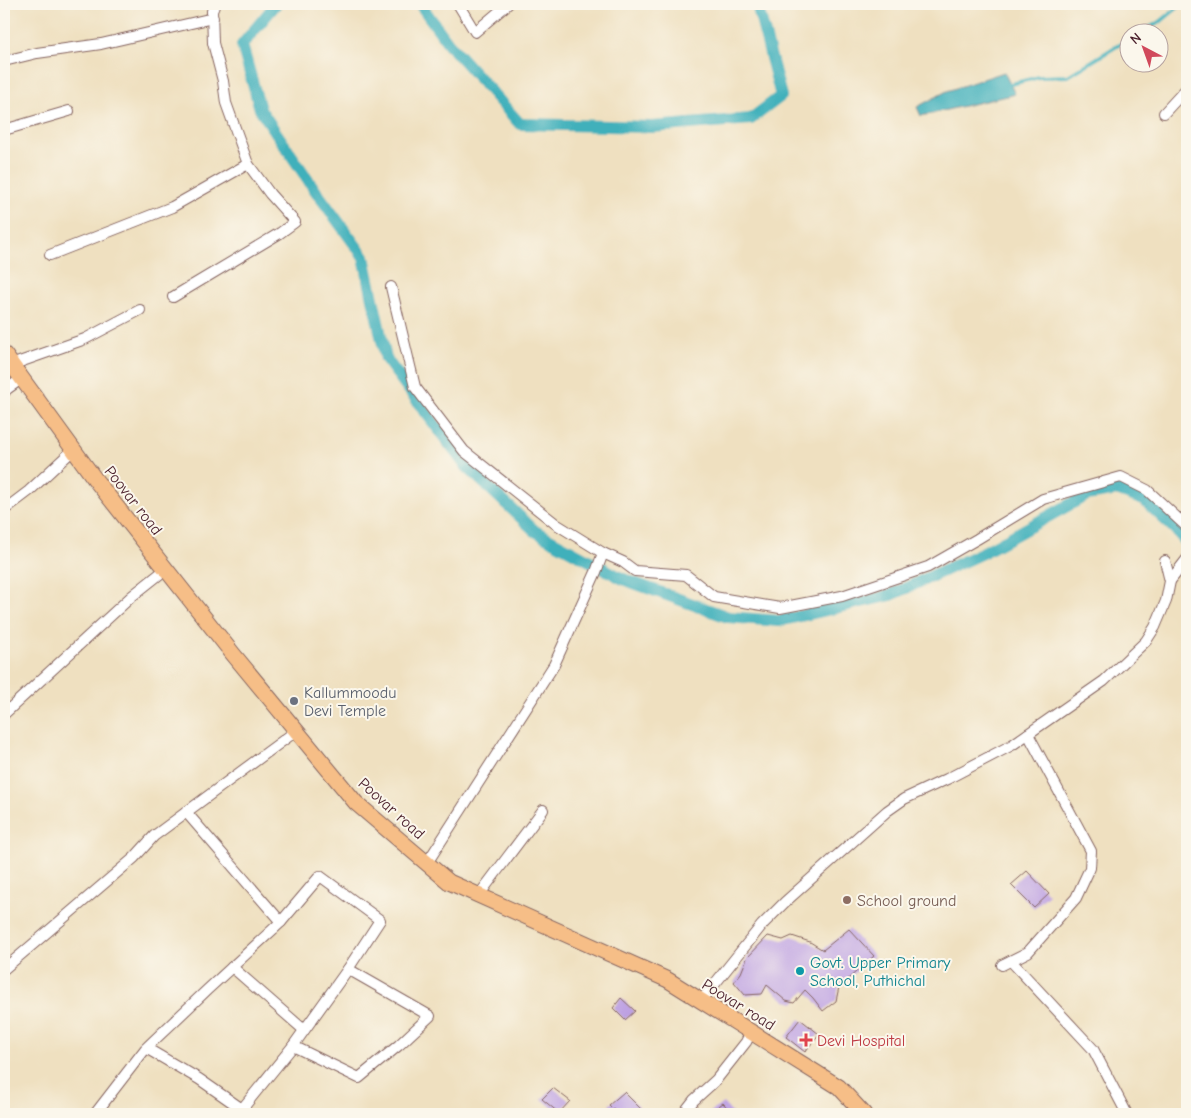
<svg xmlns="http://www.w3.org/2000/svg" width="1191" height="1118" font-family="'Comic Neue',sans-serif">
<rect width="100%" height="100%" fill="#fbf7ec"/>
<filter id="ink" filterUnits="userSpaceOnUse"><feTurbulence type="fractalNoise" baseFrequency=".02" numOctaves="2"/><feDisplacementMap in="SourceGraphic" scale="10" xChannelSelector="R" yChannelSelector="G"/><feConvolveMatrix kernelMatrix="1 2 1 2 8 2 1 2 1" color-interpolation-filters="sRGB"/></filter>
<filter id="wash" filterUnits="userSpaceOnUse"><feTurbulence type="fractalNoise" baseFrequency=".0096" numOctaves="4" result="noise"/><feDisplacementMap in="SourceGraphic" scale="20" xChannelSelector="R" yChannelSelector="G"/><feGaussianBlur stdDeviation="1.12" result="paint"/><feColorMatrix in="noise" values="0 0 0 0 0 0 0 0 0 0 0 0 0 0 0 0 0 1.4 0 .05"/><feComposite in="paint" operator="in"/></filter>
<g filter="url(#wash)">
<rect width="100%" height="100%" fill="#efe0c0"/>
<!-- water -->
<polygon fill="#41b0bb" stroke="#466873" points="1004,72 1015,94 921,116 917,107 947,91"/>
<g fill="none" stroke-linecap="round" stroke-linejoin="round">
<!-- stream -->
<g stroke="#41b0bb" stroke-width="4">
<polyline points="1141,32 1160,22 1182,4"/>
<polyline points="1007,85 1039,77 1068,76 1112,49 1128,39"/>
</g>
<!-- canal -->
<g stroke="#41b0bb" stroke-width="12">
<polyline points="276,4 242,45 260,109 315,190 364,257 386,359 465,465 535,531 623,579 728,617 779,621 891,595 984,552 1087,495 1117,490 1144,500 1174,528 1187,543"/>
<polyline points="420,4 448,43 520,124 652,127 751,119 781,96 757,4"/>
</g>
</g>
<g id="blocks">
<!-- building -->
<g fill="#bc9fe2">
<polygon points="1027,871 1049,894 1034,908 1011,885"/>
<polygon points="849,929 874,956 839,987 836,1001 823,1011 813,998 805,990 794,1003 786,1001 767,985 762,994 745,995 734,982 741,973 747,958 768,936 783,940 792,936 810,942 823,950"/>
<polygon points="621,998 635,1011 625,1020 613,1008"/>
<polygon points="800,1019 819,1034 805,1052 786,1037"/>
<polygon points="553,1088 570,1101 559,1113 542,1099"/>
<polygon points="624,1092 646,1114 618,1114 609,1105"/>
<polygon points="723,1103 733,1114 708,1114"/>
</g>
</g>
</g>
<g filter="url(#ink)">
<use href="#blocks" fill-opacity="0" stroke="#84635f" stroke-width="1"/>
<g fill="none" stroke-linecap="round" stroke-linejoin="round">
<defs>
<g id="minor">
<polyline points="458,4 475,32 508,4"/>
<polyline points="4,61 37,53 101,44 213,18"/>
<polyline points="1164,113 1187,88"/>
<polyline points="4,130 69,111"/>
<polyline points="50,255 172,207 248,164"/>
<polyline points="391,287 415,387 464,451 556,524 603,553 623,562 635,571 686,575 714,597 780,608 842,596 928,567 977,539 1043,499 1121,477 1147,490 1187,527"/>
<polyline points="173,297 280,233 295,222 270,194 248,164 226,103 223,81 213,43 212,11 215,4"/>
<polyline points="11,365 85,339 140,310"/>
<polyline points="4,393 7,389 21,379"/>
<polyline points="4,510 29,491 73,450"/>
<polyline points="1170,581 1187,559"/>
<polyline points="4,714 132,596 166,569"/>
<polyline points="186,812 281,922"/>
<polyline points="427,863 554,665 596,572 603,553"/>
<polyline points="479,895 543,810"/>
<polyline points="1011,961 1093,1049 1127,1114"/>
<polyline points="1002,965 1028,952 1076,898 1090,868 1091,851 1028,734"/>
<polyline points="232,967 304,1030"/>
<polyline points="4,969 134,858 154,836 296,731"/>
<polyline points="701,1001 762,925 785,902 887,811 904,799 947,779 1012,745 1104,681 1146,641 1155,627 1166,601 1170,581 1165,561"/>
<polyline points="293,1046 348,969"/>
<polyline points="95,1114 146,1048 207,990 281,922 320,876 380,920 348,969 430,1016 399,1045 359,1078 293,1046 242,1109 199,1079 146,1048"/>
<polyline points="683,1114 694,1100 716,1080 746,1042 751,1032"/>
</g>
<polyline id="primary" points="4,354 97,482 233,654 356,803 449,882 668,980 839,1087 864,1114"/>
</defs>
<!-- minor casing -->
<use href="#minor" stroke="#84635f" stroke-width="12"/>
<!-- primary casing -->
<use href="#primary" stroke="#84635f" stroke-width="17"/>
<!-- minor -->
<use href="#minor" stroke="#fff" stroke-width="10"/>
<!-- primary -->
<use href="#primary" stroke="#f6be87" stroke-width="15"/>
</g>
</g>
<!-- markers -->
<circle fill="#6b7280" stroke="#fbf7ec" stroke-width="2" cx="294" cy="701" r="5"/>
<circle fill="#8d6e63" stroke="#fbf7ec" stroke-width="2" cx="847" cy="900" r="5"/>
<circle fill="#0f9aa8" stroke="#fbf7ec" stroke-width="2" cx="800" cy="971" r="5"/>
<path fill="#e0444e" stroke="#fbf7ec" stroke-width="2" d="M803.5 1032.5h5v5h5v5h-5v5h-5v-5h-5v-5h5z"/>
<g text-anchor="middle" stroke-width="4" stroke-linejoin="round" paint-order="stroke">
<!-- street labels -->
<g font-size="16" fill="#4a1f2b" stroke="#fbf7ec">
<text transform="translate(134 500) rotate(52)" y="6">Poovar road</text>
<text transform="translate(392 808) rotate(42)" y="6">Poovar road</text>
<text transform="translate(739 1004) rotate(32)" y="6">Poovar road</text>
</g>
<!-- worship labels -->
<g font-size="16" fill="#5b616d" stroke="#fbf7ec" text-anchor="start">
<text x="304" y="698">Kallummoodu<tspan x="304" dy="18">Devi Temple</tspan></text>
</g>
<!-- education labels -->
<g font-size="16" fill="#785e54" stroke="#fbf7ec" text-anchor="start">
<text x="857" y="906">School ground</text>
</g>
<!-- culture labels -->
<g font-size="16" fill="#0d838f" stroke="#fbf7ec" text-anchor="start">
<text x="810" y="968">Govt. Upper Primary<tspan x="810" dy="18">School, Puthichal</tspan></text>
</g>
<!-- health labels -->
<g font-size="16" fill="#be3a42" stroke="#fbf7ec" text-anchor="start">
<text x="817" y="1046">Devi Hospital</text>
</g>
</g>
<!-- margin -->
<rect width="1191" height="1118" fill="none" stroke="#fbf7ec" stroke-width="20"/>
<!-- north arrow -->
<g transform="translate(1144 48) rotate(319)"><circle r="24" fill="#fbf7ec" stroke="#b4a19f"/>
<path d="M0-4L9 19L0 12L-9 19Z" fill="#d1495b"/>
<text y="-8" font-size="14" font-weight="bold" text-anchor="middle" fill="#4a1f2b">N</text>
</g>
</svg>
